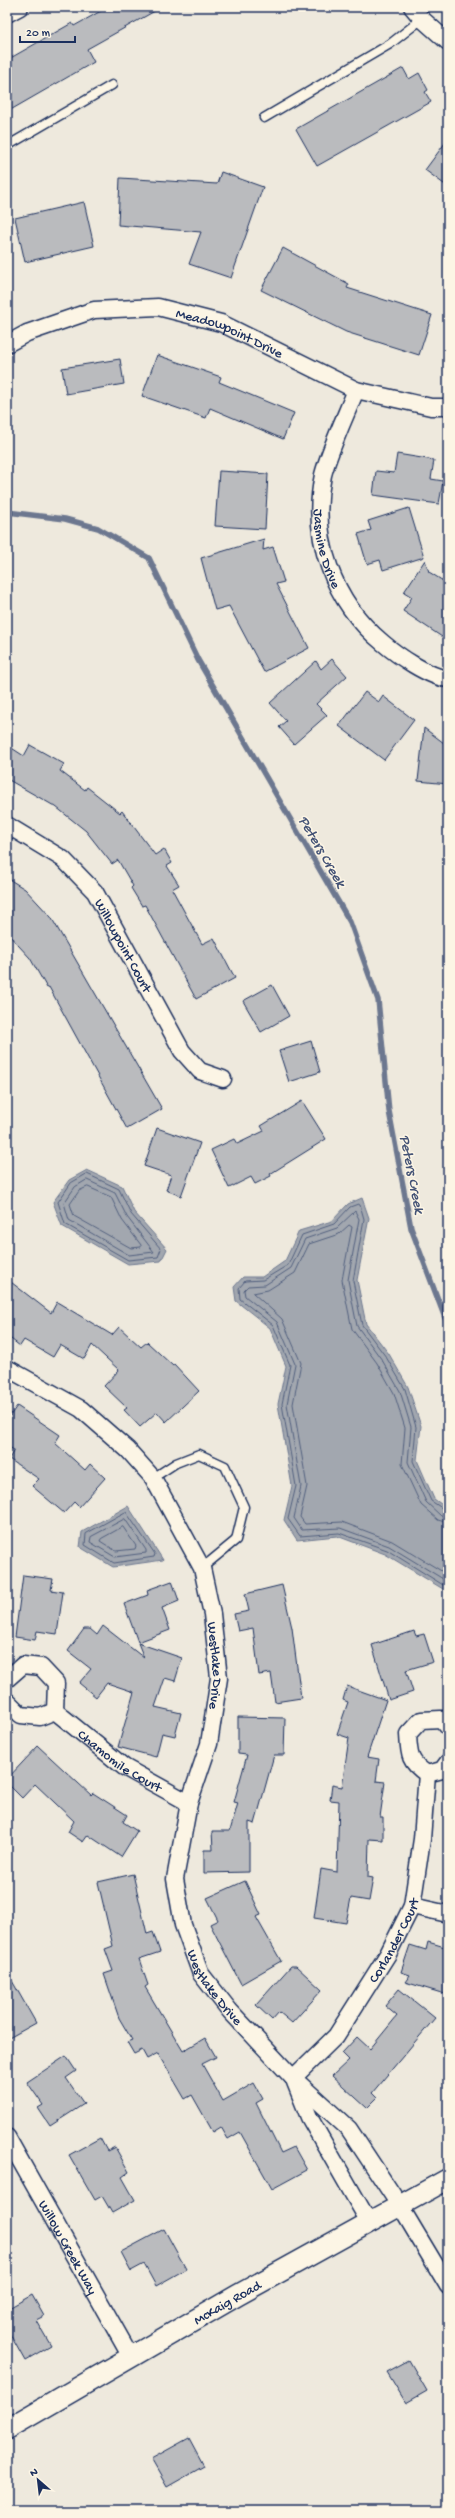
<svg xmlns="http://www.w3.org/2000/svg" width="455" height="2518" font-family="'Gochi Hand',sans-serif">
<rect width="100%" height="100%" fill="#eee9dd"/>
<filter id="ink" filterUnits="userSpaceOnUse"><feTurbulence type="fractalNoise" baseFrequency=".025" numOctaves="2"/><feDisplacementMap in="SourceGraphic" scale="8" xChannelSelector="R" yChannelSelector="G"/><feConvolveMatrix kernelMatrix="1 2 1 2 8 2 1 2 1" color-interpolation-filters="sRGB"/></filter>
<g filter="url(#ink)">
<!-- water -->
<g fill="#a2a7af" stroke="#6c778f">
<polygon points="87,1170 122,1186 134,1212 167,1249 161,1261 128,1264 62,1226 53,1202 69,1180"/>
<polygon points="362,1198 369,1218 357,1280 366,1324 389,1354 408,1387 421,1426 417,1460 434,1499 448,1509 448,1592 385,1554 337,1536 297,1540 284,1520 292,1486 278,1404 286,1366 270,1328 236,1301 234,1287 243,1277 262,1277 285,1261 299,1231 332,1221 348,1204"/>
<polygon points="128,1506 163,1560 113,1567 80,1547 82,1532"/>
</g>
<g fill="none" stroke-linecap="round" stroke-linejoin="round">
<!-- shore -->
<g stroke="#515f7e" stroke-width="1">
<polygon points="87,1174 119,1189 131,1214 161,1249 158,1257 128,1260 65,1224 58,1202 71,1183"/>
<polygon points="87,1180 115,1193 127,1217 154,1252 129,1255 69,1220 64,1203 75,1187"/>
<polygon points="88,1187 111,1197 122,1220 141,1245 141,1247 131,1248 74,1216 70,1204 79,1191"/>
<polygon points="126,1512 155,1554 154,1557 114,1563 85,1545 86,1534"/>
<polyline points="448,1512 431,1501 413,1461 416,1427 405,1389 386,1357 362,1325 353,1281 364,1219 360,1205 358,1204 350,1207 334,1224 302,1235 288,1265 263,1280 245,1281 239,1288 240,1299 273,1325 290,1365 282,1404 296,1486 288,1519 300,1536 339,1533 387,1550 448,1588"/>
<polyline points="448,1517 441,1516 426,1502 408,1462 411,1427 400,1391 382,1360 357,1326 348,1280 359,1219 355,1211 337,1228 305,1239 291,1268 265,1285 248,1286 244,1290 245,1296 277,1322 295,1364 287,1404 301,1486 294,1518 302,1530 340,1528 389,1546 448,1582"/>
<polygon points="125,1519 146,1550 146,1553 115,1557 90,1542 91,1537"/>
<polyline points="448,1523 438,1520 421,1505 402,1464 405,1428 394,1393 377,1363 352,1329 342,1280 352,1227 349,1225 339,1234 309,1244 295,1273 268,1290 253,1293 282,1319 301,1363 293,1404 307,1486 300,1517 305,1524 342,1522 392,1541 448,1575"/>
<polygon points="123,1527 136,1546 135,1549 116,1551 100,1541 101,1539"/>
</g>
<!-- stream -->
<polyline stroke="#6c778f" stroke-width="5.5" points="7,512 65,519 98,528 149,558 198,660 350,922 378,1000 389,1111 411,1228 448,1326"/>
</g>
<!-- building -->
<g fill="#babbbe" stroke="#1b2f5e">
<polygon points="108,7 162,7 87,49 94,62 7,112 7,60 72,23 74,26"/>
<polygon points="403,68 409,79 419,73 428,90 425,92 431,102 317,166 296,129"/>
<polygon points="448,139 448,187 425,170"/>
<polygon points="221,172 263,187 231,278 189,264 201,232 118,225 120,178 217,184"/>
<polygon points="84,202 94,246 25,262 15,218"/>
<polygon points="283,248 349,284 347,288 432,315 419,355 346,332 261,290"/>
<polygon points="157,355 221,377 219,382 294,413 283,439 210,408 206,418 142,396"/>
<polygon points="120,359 124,384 66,394 62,368"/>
<polygon points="397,454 434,460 431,479 443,481 439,504 373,495 376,471 394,473"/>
<polygon points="219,471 268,474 265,529 215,526"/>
<polygon points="409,508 424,557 383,570 380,560 367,564 358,534 371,530 368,521"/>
<polygon points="264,539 263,550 273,547 284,582 276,584 309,648 264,672 229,606 215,610 201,558"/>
<polygon points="425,560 429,572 448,584 448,641 403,611 412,597 404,592"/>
<polygon points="332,659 347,676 316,704 327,715 294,744 279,727 286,721 270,703 316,661 321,669"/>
<polygon points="365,692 379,702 383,696 414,720 384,760 339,726"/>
<polygon points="424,728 448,746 448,784 418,781"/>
<polygon points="7,745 24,756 30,745 64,764 60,771 85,790 87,787 120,813 122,811 155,855 164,849 172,863 167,866 179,885 172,889 202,944 214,938 235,978 196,999 145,905 142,906 131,888 133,886 118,860 112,864 86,831 56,807 7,779"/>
<polygon points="7,878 25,889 51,917 162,1109 127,1129 49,987 47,988 30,958 7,933"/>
<polygon points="272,985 289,1016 261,1032 243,1001"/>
<polygon points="311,1041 320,1072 289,1082 279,1051"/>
<polygon points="302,1101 326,1139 270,1174 271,1176 255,1184 251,1177 229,1188 211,1150 234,1139 237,1144 264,1131 261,1126"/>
<polygon points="157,1128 200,1143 181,1196 166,1190 171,1175 144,1166"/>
<polygon points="7,1279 51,1313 57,1302 112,1335 119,1327 141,1347 147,1342 173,1366 174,1364 199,1391 166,1422 157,1412 140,1427 124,1410 127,1408 104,1386 119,1370 92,1345 84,1359 60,1345 53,1357 24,1340 20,1346 7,1336"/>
<polygon points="17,1406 60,1435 55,1443 85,1470 90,1464 105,1478 79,1507 74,1502 64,1513 32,1486 39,1479 9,1459 14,1450 7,1446 7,1420"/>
<polygon points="23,1575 53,1579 51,1590 63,1592 57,1634 37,1631 35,1640 15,1637"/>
<polygon points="172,1581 179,1601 162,1608 170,1630 138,1642 124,1604 148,1595 147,1590"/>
<polygon points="282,1585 292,1628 301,1698 275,1702 271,1673 259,1675 253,1628 238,1631 234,1614 249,1611 245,1594"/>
<polygon points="103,1626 144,1658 138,1643 182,1658 175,1681 165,1678 155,1707 181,1713 175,1736 162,1733 156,1757 118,1747 134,1692 107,1683 96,1697 79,1683 91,1669 68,1651 84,1629 90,1629 97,1635"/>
<polygon points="414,1631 416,1636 424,1634 433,1662 406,1670 413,1692 389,1700 372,1645"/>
<polygon points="347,1686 386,1700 367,1757 379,1759 376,1781 385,1782 380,1817 383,1817 383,1840 369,1839 368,1877 373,1878 369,1901 351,1898 346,1923 314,1918 321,1869 337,1872 339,1801 330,1800 332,1785 342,1787 349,1738 337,1734 348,1702 343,1700"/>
<polygon points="238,1717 285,1718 284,1755 274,1755 255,1824 249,1822 249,1872 204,1873 204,1850 213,1850 212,1831 230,1831 238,1803 234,1802 247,1755 238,1754"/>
<polygon points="38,1746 91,1795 93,1793 127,1815 123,1822 137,1831 121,1857 88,1835 83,1842 68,1832 74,1821 35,1784 22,1798 7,1783 7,1779"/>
<polygon points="133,1874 147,1934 153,1932 160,1952 139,1959 148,1985 145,1987 183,2051 205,2038 216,2057 202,2064 223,2101 254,2083 263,2099 256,2103 281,2153 294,2147 307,2170 272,2189 240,2132 228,2139 221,2127 213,2132 192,2095 185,2099 158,2053 147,2059 142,2050 134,2054 127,2042 132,2040 119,2018 104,1974 113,1971 105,1949 113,1946 98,1882"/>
<polygon points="245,1881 261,1915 256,1917 281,1961 241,1984 210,1924 218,1920 207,1898"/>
<polygon points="428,1942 448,1948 448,1995 405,1982 410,1975 401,1972 410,1945 426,1950"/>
<polygon points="291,1966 296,1966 322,1990 292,2023 279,2012 272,2020 256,2005"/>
<polygon points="7,1972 36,2023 7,2039"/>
<polygon points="399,1989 435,2018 372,2093 377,2098 367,2108 332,2076 349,2060 342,2053 357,2037 370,2049 397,2016 385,2006"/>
<polygon points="66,2056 76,2071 66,2078 84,2104 50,2126 38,2108 43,2105 27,2082"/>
<polygon points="100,2138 107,2151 115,2147 129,2172 122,2177 135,2200 112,2213 102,2196 95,2200 69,2155"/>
<polygon points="164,2229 186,2269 156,2286 144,2264 131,2271 121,2252"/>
<polygon points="32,2295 44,2316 36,2320 51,2346 25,2361 7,2329 7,2309"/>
<polygon points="409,2360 427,2391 406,2403 387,2372"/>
<polygon points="189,2438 204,2466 167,2487 151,2459"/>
</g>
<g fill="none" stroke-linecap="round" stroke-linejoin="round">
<defs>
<g id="service">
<polyline points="264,118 390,44 422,19"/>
<polyline points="7,146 112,85"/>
<polyline points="153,1478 176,1463 199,1454 225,1466 244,1507 236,1540 202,1568"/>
</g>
<g id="minor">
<polyline points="412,7 422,19 448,42"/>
<polyline points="7,14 20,7"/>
<path id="s1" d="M7,344L27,333L94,310L158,307L221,323L356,390L431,407H448"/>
<path id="s2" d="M356,390C346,415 329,451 323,475C310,538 333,602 383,643C397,655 429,677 448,679"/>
<path id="s3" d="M7,825L63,859L95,892L182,1051L200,1071L223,1079"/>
<path id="s4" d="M7,1368L81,1409L128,1450L153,1478L202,1568L212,1614L219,1678L209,1744L189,1803L175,1879L183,1925L201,1974L230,2011L293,2078L349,2129L400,2206L448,2286"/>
<polyline points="7,1679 23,1665 41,1667 56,1683 55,1711"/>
<polyline points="7,1701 21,1715 40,1717 55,1711"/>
<path id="s5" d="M55,1711L124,1767L189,1803"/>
<path d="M427,1774C409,1762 409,1755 408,1734L421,1720L441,1719L448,1727"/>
<polyline points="427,1774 442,1770 448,1762"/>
<polyline points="412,1906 448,1914"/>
<path id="s6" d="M293,2078L336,2036L388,1954L412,1906L422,1839L427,1774"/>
<polyline points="295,2082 309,2117 369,2222"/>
<path id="s7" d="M7,2137L131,2357"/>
</g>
<g id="tertiary">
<path id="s8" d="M7,2429L238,2295L448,2179"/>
</g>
</defs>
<!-- service casing -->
<use href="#service" stroke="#1b2f5e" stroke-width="11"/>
<!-- minor casing -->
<use href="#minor" stroke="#1b2f5e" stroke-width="19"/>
<!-- tertiary casing -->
<use href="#tertiary" stroke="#1b2f5e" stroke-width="23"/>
<!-- service -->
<use href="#service" stroke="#fcf5e5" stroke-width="8"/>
<!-- minor -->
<use href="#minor" stroke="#fcf5e5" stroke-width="16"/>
<!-- tertiary -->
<use href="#tertiary" stroke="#fcf5e5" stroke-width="20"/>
</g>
</g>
<g text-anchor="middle" stroke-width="3" stroke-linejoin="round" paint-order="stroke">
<!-- street labels -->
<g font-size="14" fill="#1b2f5e" stroke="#fcf5e5">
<text dy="5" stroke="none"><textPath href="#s1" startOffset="234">Meadowpoint Drive</textPath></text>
<text dy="5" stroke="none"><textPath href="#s2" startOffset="166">Jasmine Drive</textPath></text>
<text dy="5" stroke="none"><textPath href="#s3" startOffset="172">Willowpoint Court</textPath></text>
<text dy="5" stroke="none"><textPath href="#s4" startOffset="386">Westlake Drive</textPath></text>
<text dy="5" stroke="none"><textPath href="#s5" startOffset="82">Chamomile Court</textPath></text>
<text dy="5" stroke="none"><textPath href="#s6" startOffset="172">Corlander Court</textPath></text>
<text dy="5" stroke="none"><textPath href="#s4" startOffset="722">Westlake Drive</textPath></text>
<text dy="5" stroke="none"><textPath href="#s7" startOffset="126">Willow Creek Way</textPath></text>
<text dy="5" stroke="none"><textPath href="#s8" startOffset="254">McKaig Road</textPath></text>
</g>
<!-- water labels -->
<g font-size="15" font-style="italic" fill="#445376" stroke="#fcf5e5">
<text transform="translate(323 851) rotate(60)" y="5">Peters Creek</text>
<text transform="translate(413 1174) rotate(79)" y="5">Peters Creek</text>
</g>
</g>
<!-- margin -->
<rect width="455" height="2518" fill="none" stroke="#fcf5e5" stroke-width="24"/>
<rect x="12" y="12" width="431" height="2494" fill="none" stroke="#1b2f5e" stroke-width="1.5" filter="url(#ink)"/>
<!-- north arrow -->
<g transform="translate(38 2480) rotate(332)" stroke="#fcf5e5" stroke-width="3" paint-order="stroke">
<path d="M0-3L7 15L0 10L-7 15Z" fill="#1b2f5e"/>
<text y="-6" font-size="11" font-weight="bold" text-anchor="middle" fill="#1b2f5e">N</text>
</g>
<!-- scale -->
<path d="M20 36v6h55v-6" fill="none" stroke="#1b2f5e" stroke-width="2"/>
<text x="26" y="36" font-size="12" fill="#1b2f5e" stroke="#fcf5e5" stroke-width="3" paint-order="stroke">20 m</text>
</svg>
